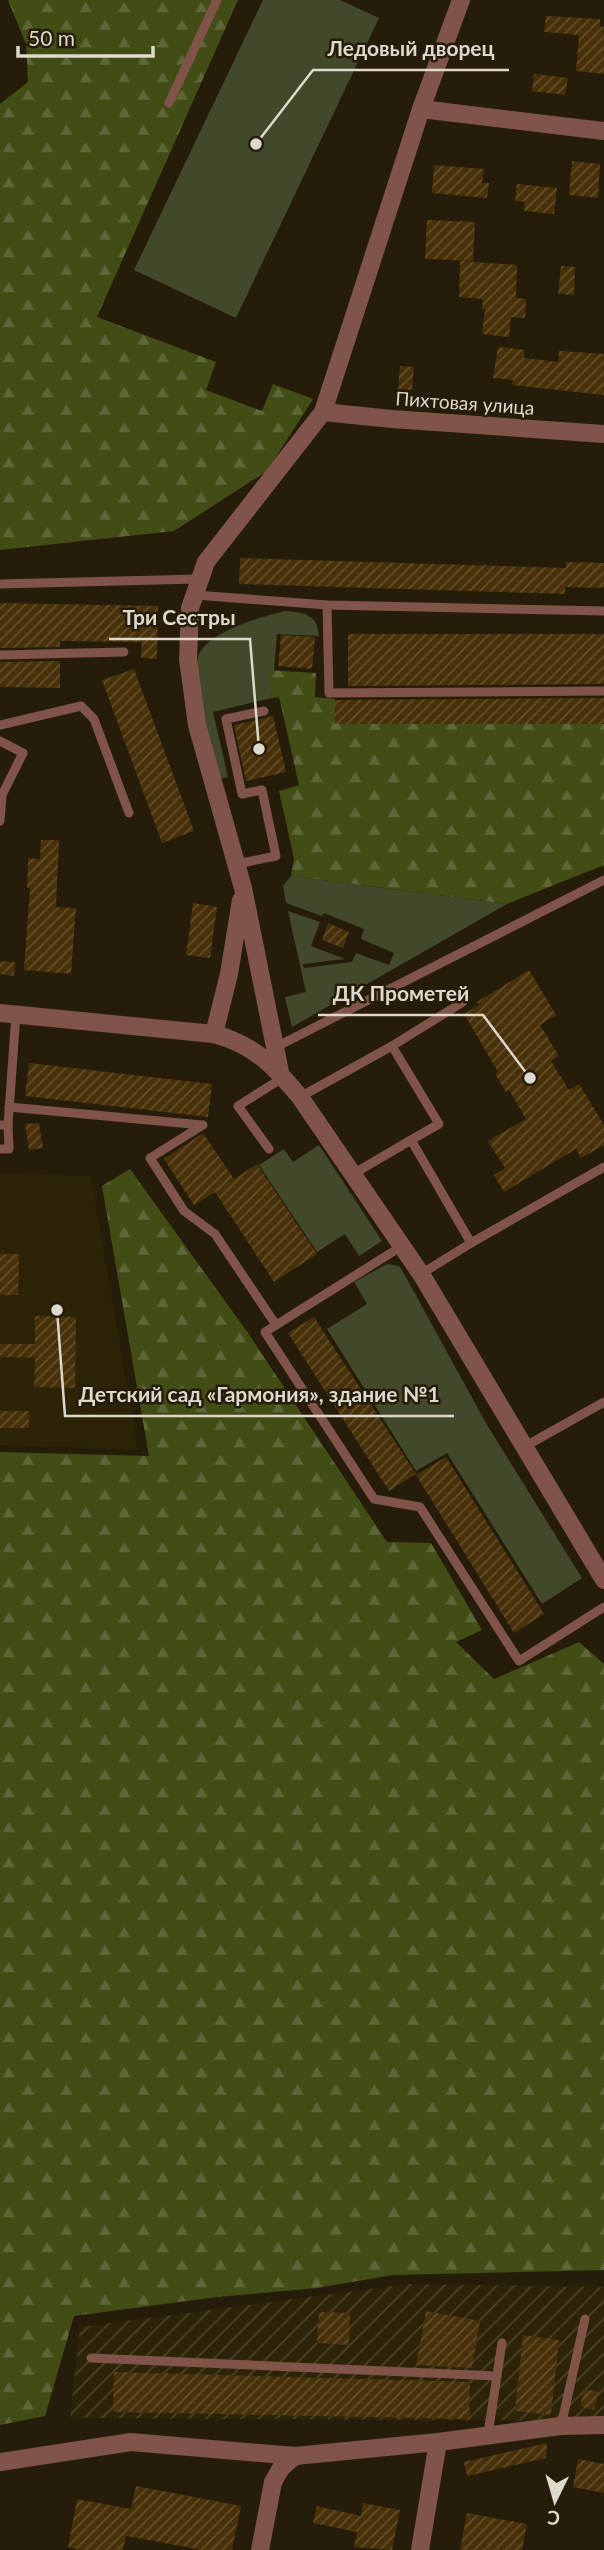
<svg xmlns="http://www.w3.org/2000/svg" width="604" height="2550" font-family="Lato,sans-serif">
<defs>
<pattern id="industrial-furrows" width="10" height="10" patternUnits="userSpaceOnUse" patternTransform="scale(1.75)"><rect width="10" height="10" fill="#2d2307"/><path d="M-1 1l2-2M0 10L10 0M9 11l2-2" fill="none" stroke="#4b422a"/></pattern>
<pattern id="forest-firs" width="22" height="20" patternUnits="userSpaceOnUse" patternTransform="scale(1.75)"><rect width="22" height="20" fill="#414d15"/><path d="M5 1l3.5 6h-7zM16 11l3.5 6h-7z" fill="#5c6636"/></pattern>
<pattern id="building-hatch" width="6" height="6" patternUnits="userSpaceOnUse" patternTransform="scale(1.75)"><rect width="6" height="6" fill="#483108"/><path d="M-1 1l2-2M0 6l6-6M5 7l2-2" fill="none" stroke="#624e2b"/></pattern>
</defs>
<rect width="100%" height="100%" fill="#251d09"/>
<!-- built -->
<polygon fill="#2d2307" points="0,1173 91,1176 138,1450 0,1445"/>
<!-- industrial -->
<polygon fill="url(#industrial-furrows)" points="408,2284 604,2287 604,2421 70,2418 80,2327"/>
<!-- grass -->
<g fill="#42492b">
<polygon points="263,0 340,0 379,18 236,318 134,270"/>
<path d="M285,611C304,613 317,613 319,636L277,634L274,671H269L272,698L213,712L228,777L220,779C214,755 185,668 202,649C219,629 260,617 285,611Z"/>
<polygon points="291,876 507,904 292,1027 285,997 306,992 288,911 320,922 311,946 345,959 303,964 304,968 352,962 356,953 389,965 394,953 361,939 364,929 324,913 322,916 286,903 283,886"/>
<polygon points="319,1145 382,1241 359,1256 345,1234 317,1252 259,1165 284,1149 293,1162"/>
<polygon points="387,1264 399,1266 402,1270 487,1425 582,1578 542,1604 447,1453 416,1471 327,1329 367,1304 354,1282"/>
</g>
<!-- forest -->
<g fill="url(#forest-firs)">
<polygon points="8,0 238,0 97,317 216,362 206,390 262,411 273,384 313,399 267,471 174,531 0,550 0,104 28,82 26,44"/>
<polygon points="268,670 316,673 315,697 335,699 335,724 604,724 604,865 507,904 291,876 294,858 279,791 299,785 279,697 272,698"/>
<polygon points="130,1169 248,1333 387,1542 431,1543 482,1630 456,1642 494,1679 579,1642 604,1664 604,2270 393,2275 317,2288 217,2297 74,2316 45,2416 0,2425 0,1452 149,1456 102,1186"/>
</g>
<!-- building -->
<g fill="url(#building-hatch)">
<polygon points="546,16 600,19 600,26 604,27 604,74 576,71 579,35 544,32"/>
<polygon points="534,74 568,78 565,95 532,91"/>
<polygon points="572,161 600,164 598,198 569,195"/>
<polygon points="434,165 484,169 482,183 489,183 487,198 432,193"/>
<polygon points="517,184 557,188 554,214 524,211 525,202 515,201"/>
<polygon points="427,220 475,222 473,261 425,259"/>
<polygon points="460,261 517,265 516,298 526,299 525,318 511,317 509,337 482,334 485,309 482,309 483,299 459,297"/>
<polygon points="561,266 575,267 574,295 558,294"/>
<polygon points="498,347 525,350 524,358 558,362 559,351 604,354 604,395 512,385 513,380 493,378"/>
<polygon points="400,366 414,367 412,390 398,389"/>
<polygon points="240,558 566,568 566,562 604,563 604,588 565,587 565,594 239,584"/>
<polygon points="0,603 158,606 157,659 141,658 142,642 60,641 60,647 0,648"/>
<polygon points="348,634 604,634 604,684 348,686"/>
<polygon points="281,635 315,637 312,669 278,666"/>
<polygon points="60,661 60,688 0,687 0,662"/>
<polygon points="134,669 194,831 162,843 102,680"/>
<polygon points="604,698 604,724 335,724 335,700"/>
<polygon points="273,716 286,772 246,781 234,725"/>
<polygon points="41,840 59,840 56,907 76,908 71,974 24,970 30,888 27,888 28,858 40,859"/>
<polygon points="193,903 217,907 210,958 186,955"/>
<polygon points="328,923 349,932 343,948 322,940"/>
<polygon points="0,961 15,962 14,976 0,974"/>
<polygon points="529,970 556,1015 540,1025 559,1056 551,1061 569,1090 579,1084 604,1125 604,1145 581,1158 576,1149 504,1192 494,1175 505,1168 488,1141 526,1119 509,1090 506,1092 495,1074 498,1072 464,1014 479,1005 477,1002"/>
<polygon points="29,1063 212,1084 208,1117 25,1096"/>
<polygon points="39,1123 43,1148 29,1150 25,1124"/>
<polygon points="203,1133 234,1179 257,1164 317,1254 274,1282 215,1192 194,1205 164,1159"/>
<polygon points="0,1254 19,1254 18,1295 0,1295"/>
<polygon points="35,1316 76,1317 75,1388 34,1387 35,1358 0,1357 0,1344 35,1344"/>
<polygon points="314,1317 416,1474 389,1491 288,1333"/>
<rect x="0" y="1411" width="29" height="17"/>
<polygon points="446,1457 544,1614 514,1633 416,1475"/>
<polygon points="426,2311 480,2321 472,2368 416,2365"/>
<polygon points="319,2312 350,2313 349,2345 317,2343"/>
<polygon points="523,2335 559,2340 551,2415 515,2411"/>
<polygon points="114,2372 470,2382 469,2419 113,2412"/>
<polygon points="584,2389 599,2392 594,2410 580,2406"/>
<polygon points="547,2443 546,2458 467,2476 464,2462"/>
<polygon points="578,2459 604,2464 604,2493 573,2487"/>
<polygon points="136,2486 241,2506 232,2550 202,2550 126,2536 123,2550 81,2550 68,2547 77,2499 131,2509"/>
<polygon points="363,2503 400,2510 392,2550 354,2547 357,2532 313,2523 317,2506 361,2516"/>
<polygon points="467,2513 527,2524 522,2550 460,2550"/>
</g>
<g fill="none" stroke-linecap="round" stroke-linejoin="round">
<!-- lane -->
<g stroke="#805448" stroke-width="9">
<polyline points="169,103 217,0"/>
<polyline points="0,584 198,579"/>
<polyline points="195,595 327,605 604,611"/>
<polyline points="327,605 329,693 604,691"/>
<polyline points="0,655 124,652"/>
<polyline points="0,725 81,706 94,719 129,813"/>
<polyline points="0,741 23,753 0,799"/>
<polyline points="0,821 2,796"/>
<polyline points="237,864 276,856 262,790 242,794 226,719 264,711"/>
<polyline points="392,1046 463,1002"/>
<polyline points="276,1047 604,880"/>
<polyline points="300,1097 392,1046 439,1124 411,1140 471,1243 421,1274"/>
<polyline points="9,1107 202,1125"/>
<polyline points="0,1125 8,1125 16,1014"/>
<polyline points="203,1125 150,1158 184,1211 215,1234 276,1325"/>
<polyline points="0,1149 9,1149 8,1125"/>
<polyline points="269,1149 238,1106 284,1077"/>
<polyline points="353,1174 411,1140"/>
<polyline points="471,1243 604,1167"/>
<polyline points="402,1246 265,1332 374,1499 420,1507 519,1661 604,1607"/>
<polyline points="524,1447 604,1402"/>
<polyline points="91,2358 497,2376"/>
<polyline points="561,2426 585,2319"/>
<polyline points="488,2434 502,2343"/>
</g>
<!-- street -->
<g stroke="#805448" stroke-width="18">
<polyline points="421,109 604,131"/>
<polyline points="323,412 392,419 604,434"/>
<path d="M0,1013L214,1034C255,1045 274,1066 300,1097L421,1274L604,1580"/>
<polyline points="214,1034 229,974 241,900"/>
<polyline points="280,1072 243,888 197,725 188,659 190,608 206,562 323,412 421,109 461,0"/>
<polyline points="0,2462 131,2442 295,2456 438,2442 561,2426 604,2425"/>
<polyline points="260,2550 273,2482 281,2468 295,2456"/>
<polyline points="420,2550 438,2442"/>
</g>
</g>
<g text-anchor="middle" stroke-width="5" stroke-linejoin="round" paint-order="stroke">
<!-- street labels -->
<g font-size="19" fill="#ded9cd" stroke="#251d09">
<text transform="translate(465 403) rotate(4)" y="7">Пихтовая улица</text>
</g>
</g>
<!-- callouts -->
<path fill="none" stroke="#ded9cd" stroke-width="2.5" d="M256 144L313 70H509M259 749L250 639H109M530 1078L483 1015H318M57 1310L65 1416H454"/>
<g fill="#ded9cd" stroke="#251d09" stroke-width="2.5">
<circle cx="256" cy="144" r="7"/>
<circle cx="259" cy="749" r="7"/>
<circle cx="530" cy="1078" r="7"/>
<circle cx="57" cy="1310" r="7"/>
</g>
<g font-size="21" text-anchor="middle" font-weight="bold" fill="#ded9cd" stroke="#251d09" stroke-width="5" stroke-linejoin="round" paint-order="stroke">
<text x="411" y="56">Ледовый дворец</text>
<text x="179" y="625">Три Сестры</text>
<text x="401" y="1001">ДК Прометей</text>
<text x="259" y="1402">Детский сад «Гармония», здание №1</text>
</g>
<!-- north arrow -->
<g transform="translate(555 2501) rotate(185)" stroke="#251d09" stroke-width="5" paint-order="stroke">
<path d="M0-5L12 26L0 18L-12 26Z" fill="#ded9cd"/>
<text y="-10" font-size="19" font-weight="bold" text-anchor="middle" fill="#ded9cd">С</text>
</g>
<!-- scale -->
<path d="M18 46v10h135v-10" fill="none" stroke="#ded9cd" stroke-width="3.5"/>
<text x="28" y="46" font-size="21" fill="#ded9cd" stroke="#251d09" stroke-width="5" paint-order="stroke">50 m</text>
</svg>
